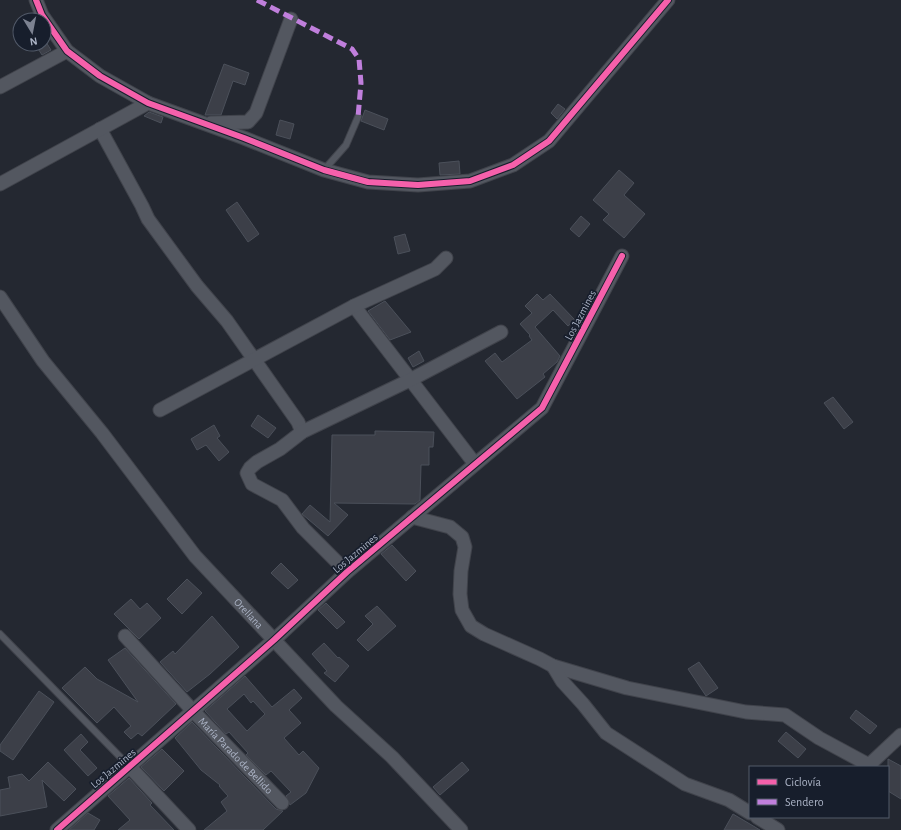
<svg xmlns="http://www.w3.org/2000/svg" width="901" height="830" font-family="'Alegreya Sans',sans-serif">
<rect width="100%" height="100%" fill="#242831"/>
<!-- building -->
<g fill="#3c3f48" stroke="#4b505a" fill-rule="evenodd">
<polygon points="46,42 51,50 42,55 37,47"/>
<polygon points="224,64 249,73 245,85 233,81 221,115 205,115"/>
<polygon points="558,104 565,109 557,119 551,113"/>
<polygon points="365,110 388,119 384,130 361,121"/>
<polygon points="149,112 163,117 161,123 144,116"/>
<polygon points="280,120 294,124 290,139 276,135"/>
<polygon points="459,161 460,174 440,175 439,163"/>
<polygon points="619,170 634,183 624,195 645,214 624,238 603,220 609,214 593,200"/>
<polygon points="237,202 259,234 248,242 226,210"/>
<polygon points="581,216 590,224 579,237 570,229"/>
<polygon points="405,234 410,251 398,254 394,237"/>
<polygon points="537,294 543,300 550,294 575,320 568,326 553,310 535,327 560,356 557,362 543,374 545,377 517,399 485,361 495,353 502,362 532,340 529,336 530,335 520,324 532,313 525,306"/>
<polygon points="385,301 411,332 390,340 368,311"/>
<polygon points="419,351 424,361 413,367 408,358"/>
<polygon points="833,397 853,422 844,429 824,403"/>
<polygon points="258,415 276,428 268,438 251,426"/>
<polygon points="214,425 220,436 217,438 229,452 219,461 206,445 197,450 191,439"/>
<polygon points="375,431 434,432 433,447 429,447 429,465 421,465 420,500 415,504 334,503 348,515 328,536 302,514 310,505 330,522 332,435 375,435"/>
<polygon points="392,545 416,571 406,581 381,554"/>
<polygon points="281,563 298,580 288,589 271,573"/>
<polygon points="187,579 202,593 182,614 167,599"/>
<polygon points="131,599 140,609 147,603 161,618 139,639 114,614"/>
<polygon points="326,603 345,622 337,629 318,610"/>
<polygon points="377,606 396,626 368,651 357,640 373,624 365,616"/>
<polygon points="212,616 239,647 210,674 187,692 160,662 173,651 175,654"/>
<polygon points="324,643 338,658 339,657 349,666 335,682 324,673 327,671 312,654"/>
<polygon points="125,648 176,704 142,736 138,733 131,739 124,732 131,726 114,707 97,723 62,688 85,667 97,679 138,702 108,660"/>
<polygon points="699,662 718,688 706,696 688,669"/>
<path d="M245,676L272,707L294,689L302,698L289,710L301,723L284,738L299,755L303,751L319,768L306,793L290,805L286,796L291,792L271,771L266,775L246,755L248,753L229,732L226,734L205,711ZM244,694L251,703L253,701L265,714L247,731L227,709Z"/>
<polygon points="39,691 54,702 13,760 0,751 0,745"/>
<polygon points="856,710 877,726 870,734 850,718"/>
<polygon points="192,722 276,809 283,811 263,830 204,830 227,811 221,802 228,796 219,786 220,785 201,770 175,738"/>
<polygon points="786,732 806,749 798,758 778,741"/>
<polygon points="81,734 88,742 80,750 97,768 88,776 64,750"/>
<polygon points="162,749 184,771 164,791 141,767"/>
<polygon points="888,759 901,766 901,799 888,791"/>
<polygon points="48,762 76,789 64,801 42,780 47,807 0,816 0,790 10,788 8,777 22,774 29,781"/>
<polygon points="462,762 469,770 440,795 433,787"/>
<polygon points="129,778 152,803 150,805 174,830 118,830 130,820 108,796"/>
<polygon points="88,813 100,820 94,830 69,830"/>
<polygon points="733,814 760,830 724,830"/>
</g>
<g fill="none" stroke-linecap="round" stroke-linejoin="round">
<defs>
<g id="service">
<polyline points="324,170 346,145 358,117"/>
<polyline points="0,634 130,767"/>
</g>
<g id="minor">
<polyline points="36,0 42,15 67,51 100,76 148,103 244,138 324,170 368,182 418,185 470,181 513,165 549,141 668,0"/>
<polyline points="0,87 67,51"/>
<polyline points="211,123 248,122 256,113 291,19"/>
<polyline points="100,129 142,206 148,219 197,286 227,321 298,422 302,432"/>
<polyline points="0,184 148,103"/>
<path id="s1" d="M0,297L43,361L102,433L195,556L336,706L392,757L461,830"/>
<polyline points="354,306 475,464"/>
<polyline points="160,410 354,306 435,269 446,258"/>
<polyline points="412,517 450,527 462,537 465,547 461,571 460,594 462,610 471,626 484,634 540,659 553,666 627,688 746,712 785,715 819,738 869,765 901,735"/>
<polyline points="347,572 303,528 282,500 252,484 247,473 250,468 257,462 280,449 302,432 410,380 501,332"/>
<path id="s2" d="M125,636L193,711L282,803"/>
<polyline points="553,666 562,681 583,704 606,733 685,784 729,800 750,813"/>
<polyline points="130,767 189,830"/>
<polyline points="757,817 778,830"/>
<polyline points="57,830 274,640 347,572 542,408 622,256"/>
</g>
</defs>
<!-- service casing -->
<use href="#service" stroke="#40434b" stroke-width="8"/>
<!-- minor casing -->
<use href="#minor" stroke="#40434b" stroke-width="15"/>
<!-- service -->
<use href="#service" stroke="#535760" stroke-width="6"/>
<!-- minor -->
<use href="#minor" stroke="#535760" stroke-width="13"/>
<!-- quiet -->
<polyline stroke="#c07fdc" stroke-width="5" stroke-dasharray="10 5" stroke-linecap="butt" points="257,0 352,49 359,59 361,83 358,117"/>
<defs>
<g id="cycleway">
<polyline points="36,0 42,15 67,51 100,76 148,103 244,138 324,170 368,182 418,185 470,181 513,165 549,141 668,0"/>
<polyline points="57,830 274,640 347,572 542,408 622,256"/>
</g>
</defs>
<!-- cycleway casing -->
<use href="#cycleway" stroke="#171e2c" stroke-width="8"/>
<!-- cycleway -->
<use href="#cycleway" stroke="#f560ab" stroke-width="6"/>
</g>
<g text-anchor="middle" stroke-width="3.5" stroke-linejoin="round" paint-order="stroke">
<!-- street labels -->
<g font-size="11" fill="#abb3c5" stroke="#171e2c">
<text transform="translate(580 315) rotate(-62)" y="4">Los Jazmines</text>
<text transform="translate(355 553) rotate(-40)" y="4">Los Jazmines</text>
<text dy="4" stroke="none"><textPath href="#s1" startOffset="403">Orellana</textPath></text>
<text dy="4" stroke="none"><textPath href="#s2" startOffset="163">María Parado de Bellido</textPath></text>
<text transform="translate(113 768) rotate(-40)" y="4">Los Jazmines</text>
</g>
</g>
<!-- legend -->
<rect x="749" y="766" width="140" height="52" fill="#171e2c" stroke="#525a69"/>
<rect x="757" y="779" width="20" height="6" fill="#f560ab" stroke="#525a69"/>
<text x="785" y="786" font-size="12" fill="#abb3c5">Ciclovía</text>
<rect x="757" y="799" width="20" height="6" fill="#c07fdc" stroke="#525a69"/>
<text x="785" y="806" font-size="12" fill="#abb3c5">Sendero</text>
<!-- north arrow -->
<g transform="translate(32 32) rotate(170)"><circle r="19" fill="#171e2c" stroke="#525a69"/>
<path d="M0-3L7 15L0 10L-7 15Z" fill="#7c8291"/>
<text y="-6" font-size="11" font-weight="bold" text-anchor="middle" fill="#abb3c5">N</text>
</g>
</svg>
